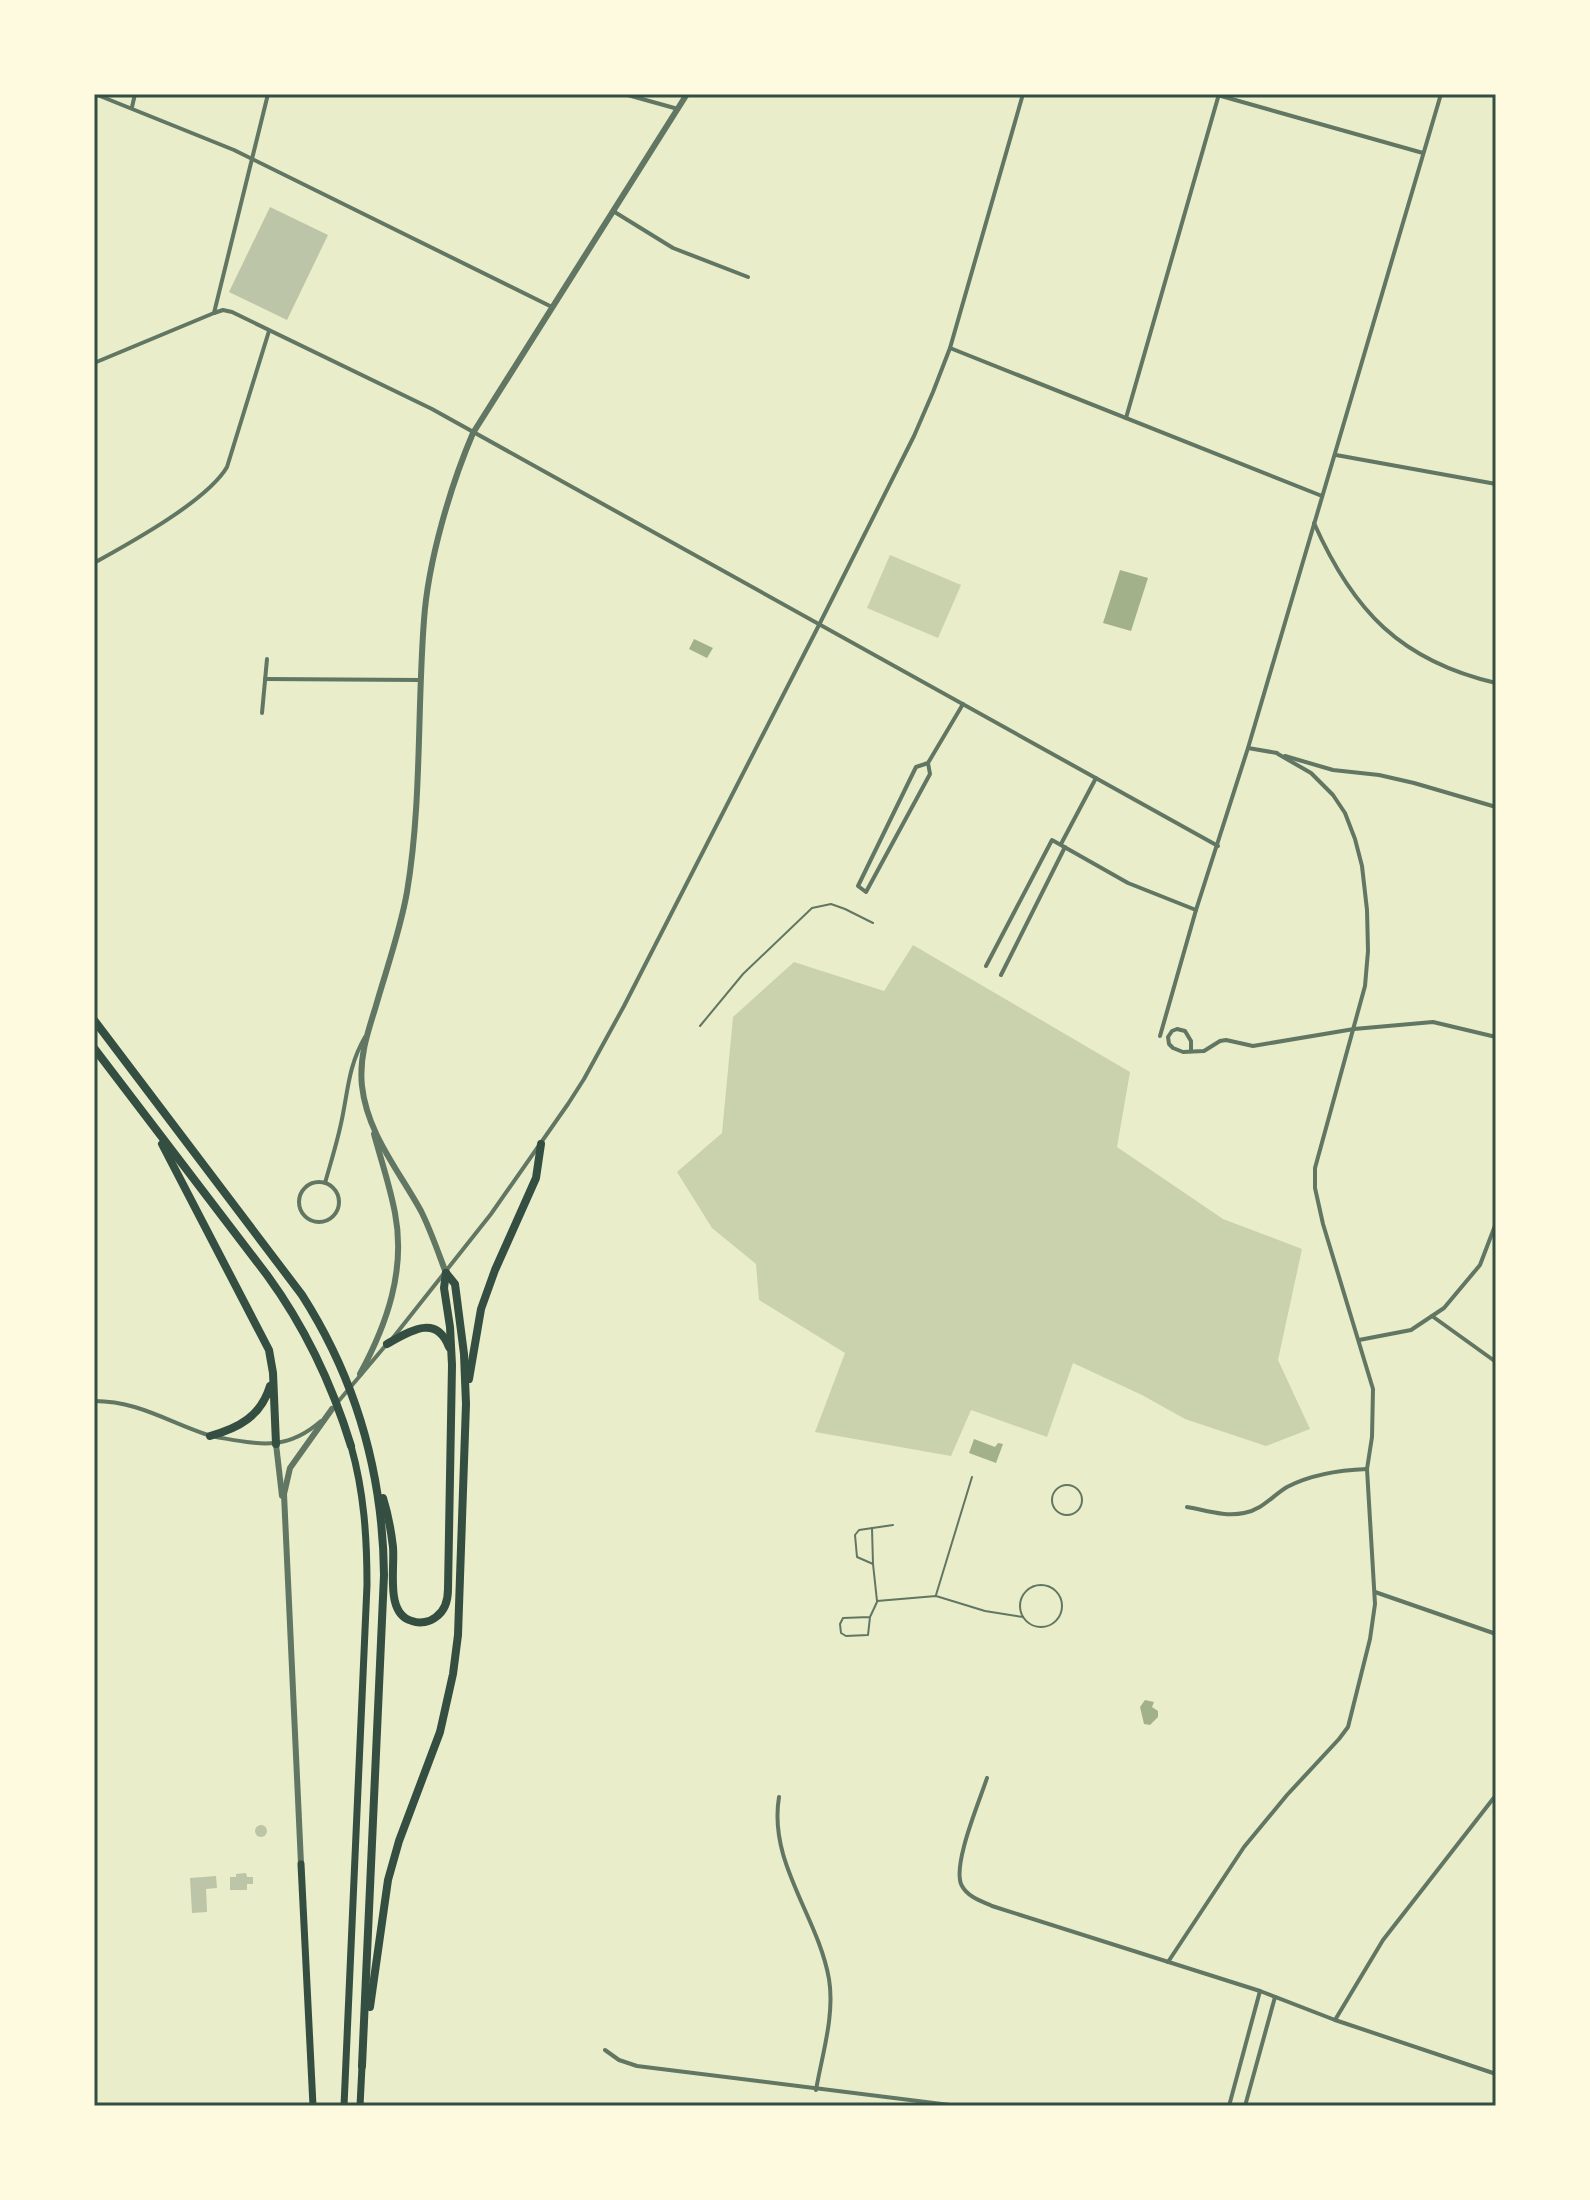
<svg xmlns="http://www.w3.org/2000/svg" width="1590" height="2200" font-family="'Archivo Narrow',sans-serif">
<rect width="100%" height="100%" fill="#e9edc9"/>
<!-- green -->
<g fill="#cad2ad">
<polygon points="890,555 961,585 938,638 867,608"/>
<polygon points="913,945 1130,1072 1117,1147 1223,1219 1302,1249 1278,1360 1310,1429 1266,1446 1185,1419 1142,1395 1073,1363 1047,1437 971,1410 951,1456 815,1432 845,1353 759,1300 756,1264 712,1228 677,1172 722,1133 733,1017 794,962 884,991"/>
</g>
<!-- water -->
<g fill="#a3b18a">
<polygon points="1120,570 1148,578 1131,631 1103,623"/>
<polygon points="694,639 713,648 707,658 689,649"/>
<polygon points="974,1439 995,1447 998,1443 1003,1444 996,1463 969,1453"/>
<polygon points="1145,1700 1154,1702 1152,1707 1158,1711 1158,1717 1150,1725 1144,1724 1140,1707"/>
</g>
<!-- building -->
<g fill="#bcc5a7">
<polygon points="270,207 328,235 287,320 229,292"/>
<circle cx="261" cy="1831" r="6"/>
<polygon points="246,1873 247,1877 253,1877 253,1884 247,1884 247,1890 230,1890 230,1877 236,1877 236,1874"/>
<polygon points="216,1876 217,1888 206,1889 207,1912 192,1913 190,1878"/>
</g>
<g fill="none" stroke-linecap="round" stroke-linejoin="round">
<!-- service -->
<g stroke="#617663" stroke-width="2">
<polyline points="700,1026 743,974 812,908 831,904 845,909 873,923"/>
<circle cx="1067" cy="1500" r="15"/>
<polyline points="872,1528 873,1564 877,1601"/>
<polyline points="873,1564 857,1557 855,1535 859,1530 893,1525"/>
<circle cx="1041" cy="1606" r="21"/>
<polyline points="936,1595 972,1477"/>
<polyline points="877,1601 936,1596 985,1611 1023,1617"/>
<polyline points="870,1617 868,1635 846,1636 841,1633 840,1624 843,1618 870,1617 877,1602"/>
</g>
<!-- minor -->
<g stroke="#617663" stroke-width="4">
<polyline points="95,94 234,150 552,307"/>
<polyline points="624,94 678,109"/>
<polyline points="1214,94 1423,153"/>
<polyline points="132,107 135,94"/>
<polyline points="613,211 673,248 748,277"/>
<polyline points="214,313 268,94"/>
<polyline points="950,348 1322,496"/>
<polyline points="94,363 214,313 223,310 232,312 432,409 1218,846"/>
<polyline points="1126,418 1219,94"/>
<polyline points="1336,455 1496,484"/>
<path d="M1314,523C1353,611 1401,661 1496,683"/>
<path d="M94,563C130,543 207,501 227,467L269,331"/>
<polyline points="265,679 420,680"/>
<polyline points="262,713 267,659"/>
<polyline points="1248,748 1277,753"/>
<polyline points="1285,756 1333,770 1379,775 1414,783 1496,807"/>
<polyline points="928,763 930,774 866,892 858,886 916,767 928,763 963,704"/>
<polyline points="1061,844 1096,778"/>
<polyline points="986,966 1052,840 1128,883 1196,910"/>
<polyline points="1001,975 1065,847"/>
<polyline points="1160,1036 1196,910 1248,748 1441,94"/>
<polyline points="1191,1051 1191,1041 1185,1031 1177,1029 1172,1031 1168,1037 1169,1044 1173,1048 1183,1052 1204,1051 1220,1041 1226,1040 1253,1046 1354,1029 1433,1022 1496,1037"/>
<circle cx="319" cy="1202" r="20"/>
<path d="M325,1183C330,1165 336,1146 340,1128C348,1095 347,1068 365,1037"/>
<polyline points="1432,1316 1496,1362"/>
<polyline points="392,1339 491,1214 568,1104 584,1079 624,1006 819,625 914,436 933,392 950,348 1023,94"/>
<polyline points="1359,1340 1411,1330 1444,1308 1480,1265 1496,1223"/>
<path d="M94,1401C138,1401 168,1422 208,1435"/>
<polyline points="337,1403 386,1345"/>
<path d="M216,1437C258,1444 286,1452 321,1421"/>
<path d="M1187,1507C1205,1510 1225,1517 1244,1513C1262,1510 1272,1496 1287,1487C1312,1474 1340,1470 1367,1469"/>
<polyline points="1375,1592 1496,1634"/>
<path d="M987,1778C980,1800 951,1867 962,1886C968,1897 981,1901 992,1906L1260,1991L1335,2020L1496,2074"/>
<path d="M779,1797C768,1863 818,1916 829,1979C835,2015 822,2055 816,2090"/>
<polyline points="1168,1962 1244,1847 1287,1795 1339,1739 1348,1727 1370,1639 1375,1604 1367,1469 1372,1437 1373,1389 1323,1224 1315,1188 1315,1168 1365,986 1368,951 1367,910 1362,866 1355,839 1345,813 1333,795 1311,773 1278,754"/>
<polyline points="1335,2020 1383,1940 1496,1795"/>
<polyline points="605,2050 619,2060 637,2066 958,2106"/>
<polyline points="1229,2106 1260,1991"/>
<polyline points="1245,2106 1275,1997"/>
</g>
<!-- tertiary -->
<g stroke="#617663" stroke-width="6">
<path d="M446,1273C438,1252 431,1231 421,1211C399,1171 367,1133 362,1086C359,1059 367,1034 375,1009C386,970 400,932 407,892C422,802 417,711 424,620C428,562 450,487 473,433L687,94"/>
<path d="M360,1374C387,1324 406,1270 395,1213C390,1186 381,1160 374,1134"/>
<polyline points="276,1444 282,1496"/>
<polyline points="301,1864 284,1494 290,1468 332,1409"/>
</g>
<!-- trunk -->
<g stroke="#344e41" stroke-width="7">
<polyline points="301,1864 313,2106"/>
<path d="M344,2106L367,1585C367,1537 364,1492 351,1446"/>
<polyline points="360,2106 362,2066"/>
</g>
<!-- motorway -->
<g stroke="#344e41" stroke-width="8">
<path d="M94,1020L302,1295C357,1381 383,1474 384,1575L362,2066"/>
<path d="M94,1048L267,1275C305,1327 332,1384 351,1446"/>
<polyline points="162,1144 269,1350 273,1373 276,1444"/>
<path d="M387,1344C409,1332 436,1313 449,1347"/>
<polyline points="469,1379 481,1309 495,1270 536,1178 541,1144"/>
<path d="M210,1436C239,1428 261,1416 270,1386"/>
<path d="M383,1498C388,1514 391,1530 393,1547C395,1569 385,1614 412,1621C420,1624 430,1622 436,1617C446,1610 448,1600 448,1589L452,1365L450,1327L444,1288L446,1273"/>
<polyline points="370,2007 388,1880 399,1841 440,1732 453,1674 458,1635 466,1404 464,1354 455,1284 446,1273"/>
</g>
</g>
<!-- border -->
<rect width="1590" height="2200" fill="none" stroke="#fefae0" stroke-width="192"/>
<rect x="96" y="96" width="1398" height="2008" fill="none" stroke="#344e41" stroke-width="3"/>
</svg>
